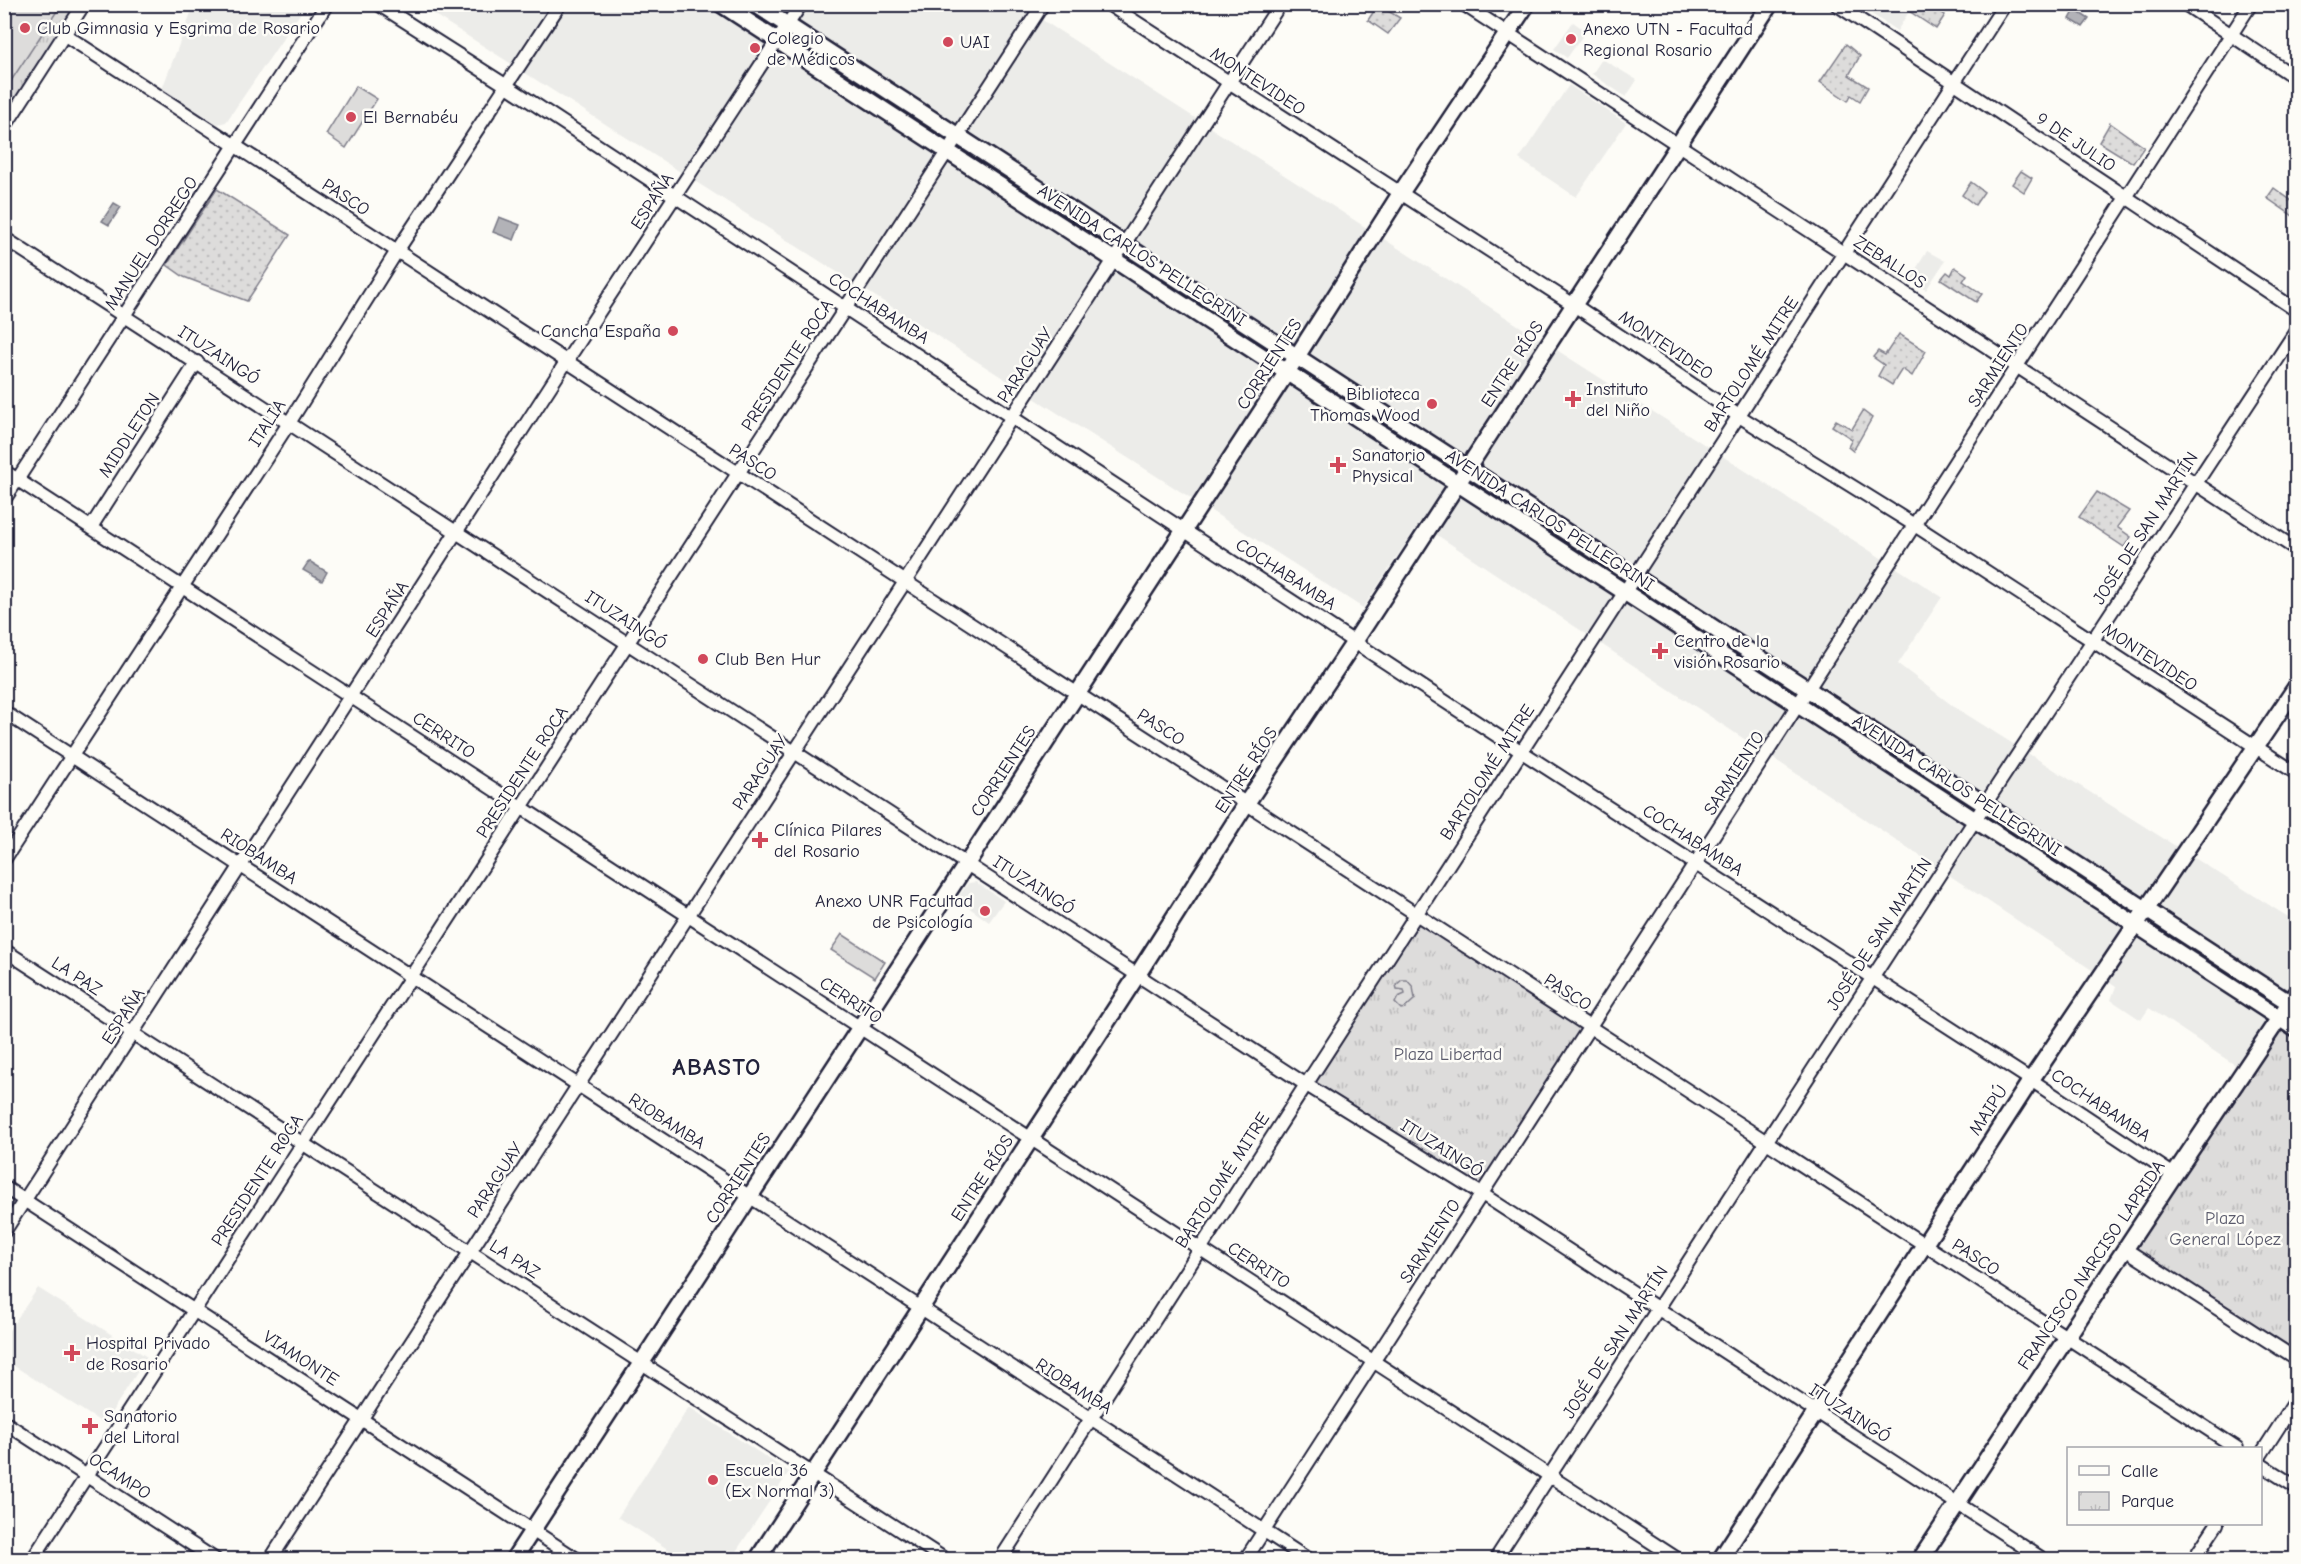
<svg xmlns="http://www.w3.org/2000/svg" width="2301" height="1564" font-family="'Comic Neue',sans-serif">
<defs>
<pattern id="grass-dots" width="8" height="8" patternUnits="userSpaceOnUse" patternTransform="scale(1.5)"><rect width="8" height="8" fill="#dddcdb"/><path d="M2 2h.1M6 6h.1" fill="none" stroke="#bdbcbd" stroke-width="1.8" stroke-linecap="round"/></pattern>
<pattern id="park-tufts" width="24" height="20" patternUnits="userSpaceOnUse" patternTransform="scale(1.5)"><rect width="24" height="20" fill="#dddcdb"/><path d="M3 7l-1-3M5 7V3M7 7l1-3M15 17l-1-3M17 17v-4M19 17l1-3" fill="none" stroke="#bdbcbd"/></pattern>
</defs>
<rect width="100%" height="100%" fill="#fdfcf7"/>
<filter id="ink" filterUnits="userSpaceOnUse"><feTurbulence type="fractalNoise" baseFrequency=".0167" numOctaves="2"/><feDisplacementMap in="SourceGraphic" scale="12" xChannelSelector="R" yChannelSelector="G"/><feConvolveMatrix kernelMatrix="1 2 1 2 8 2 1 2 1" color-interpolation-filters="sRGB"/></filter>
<g filter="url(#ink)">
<!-- built -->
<g fill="#ecece9">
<polygon points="194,5 306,5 226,122 218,124 162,89"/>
<polygon points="419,5 1019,5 1942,597 1898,664 1953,706 2296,922 2296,1032 2280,1018 2235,1065 2149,1008 2141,1020 2111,1000 2116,986 1419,523 1363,608"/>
<polygon points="1875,5 1913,4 1913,5 1897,31 1870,13"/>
<polygon points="1573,22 1586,31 1567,58 1554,49"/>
<polygon points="1602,59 1637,80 1626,97 1592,74"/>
<polygon points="1569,85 1626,123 1576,197 1519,159"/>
<polygon points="1927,251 1945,261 1926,290 1910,279"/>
<polygon points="976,882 1004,901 989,922 957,899 968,883"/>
<polygon points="38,1288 147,1357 104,1424 5,1360 5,1336"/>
<polygon points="689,1407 789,1472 731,1559 683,1559 618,1517"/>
</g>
<!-- grass -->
<g fill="url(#grass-dots)" stroke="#807f8b" stroke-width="1.5">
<polygon points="721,5 755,5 2296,1007 2296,1029"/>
<polygon points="1378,5 1400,18 1388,34 1368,20"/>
<polygon points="1913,5 1934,5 1933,7 1945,15 1936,29 1909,11"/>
<polygon points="1846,44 1860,56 1849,75 1868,87 1860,101 1851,95 1848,101 1820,82"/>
<polygon points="2110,123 2144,147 2133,163 2099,142"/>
<polygon points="2021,171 2032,178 2024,192 2012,184"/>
<polygon points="1971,182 1984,192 1975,205 1962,195"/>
<polygon points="2274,188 2296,204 2296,218 2267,198"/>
<polygon points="217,189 290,235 247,301 184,277 167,265"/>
<polygon points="1955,267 1967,275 1963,281 1982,294 1976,302 1941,279 1947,272 1951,275"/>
<polygon points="1899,334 1926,351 1912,376 1902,369 1892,385 1878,376 1884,365 1873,357 1878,351 1885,355"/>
<polygon points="1863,411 1872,418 1853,451 1848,447 1852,439 1832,426 1836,420 1852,429"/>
<polygon points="2097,492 2129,511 2117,527 2131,537 2124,547 2079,517"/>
</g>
<!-- park -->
<g fill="url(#park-tufts)" stroke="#807f8b" stroke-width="1.5">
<polygon points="5,5 84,5 5,128"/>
<polygon points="1415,914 1589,1027 1482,1194 1305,1084"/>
<polygon points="2280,1018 2296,1029 2296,1359 2125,1249"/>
</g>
<!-- garden -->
<g fill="#dddcdb" stroke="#807f8b" stroke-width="1.5">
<polygon points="5,5 61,5 5,90"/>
<polygon points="356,86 377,99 346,148 326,134"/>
<polygon points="842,934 885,962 875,978 831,950"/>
<polygon points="1402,980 1407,980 1413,987 1415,999 1405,1008 1401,1009 1395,1003 1398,997 1405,994 1404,990 1397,989 1396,985"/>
</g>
<!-- water -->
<g fill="#b2b2b7" stroke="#787885" stroke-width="1.5">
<polygon points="2075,10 2089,19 2083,27 2070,19"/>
<polygon points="114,203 121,207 109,225 102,221"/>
<polygon points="499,217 520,225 514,240 493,232"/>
<polygon points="309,561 327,572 322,581 303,570"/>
</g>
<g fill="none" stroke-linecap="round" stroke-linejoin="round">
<defs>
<g id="minor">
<polyline points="378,4 507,86 1522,752 2031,1080 2174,1175"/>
<polyline points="1108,4 1574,305 1739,416 1916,526 2296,773"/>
<polyline points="1463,4 2296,549"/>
<polyline points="1836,4 2296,310"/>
<polyline points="2185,4 2296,78"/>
<polyline points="65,35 2237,1448"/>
<polyline points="4,128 84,4"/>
<polyline points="4,238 1305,1084 1482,1194 2044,1560"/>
<polyline points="4,471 1679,1560"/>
<polyline points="4,500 327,4"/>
<polyline points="91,527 197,362"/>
<polyline points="4,712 1309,1560"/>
<polyline points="4,860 289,423 397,251 560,4"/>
<polyline points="4,950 946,1560"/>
<polyline points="4,1187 578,1560"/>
<polyline points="4,1232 566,362 801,4"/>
<polyline points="2125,1249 2296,1359"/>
<polyline points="4,1422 216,1560"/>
<polyline points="2260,1456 2296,1400"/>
<polyline points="2260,1464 2296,1487"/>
<polyline points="32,1560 1043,4"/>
<polyline points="270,1560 1280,4"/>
<path d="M1000,1560C1333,1040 1671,523 2005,4"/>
<path d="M1245,1560C1581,1042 1917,524 2251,4"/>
<polyline points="1495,1560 1980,812 2296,331"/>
<polyline points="2193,1560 2217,1524"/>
</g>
<g id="major">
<polyline points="721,4 2296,1029"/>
<polyline points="755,4 2296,1007"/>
<polyline points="513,1560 1287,372 1400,194 1527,4"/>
<polyline points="757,1560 1138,974 1246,804 1355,641 1770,4"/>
<polyline points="1720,1560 2031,1080 2296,687"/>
<polyline points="1920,1560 2174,1175 2296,993"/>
</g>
</defs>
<!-- minor casing -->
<use href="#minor" stroke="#22223b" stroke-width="16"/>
<!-- major casing -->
<use href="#major" stroke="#22223b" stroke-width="20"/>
<!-- minor -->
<use href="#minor" stroke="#fdfcf7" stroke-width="12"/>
<!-- major -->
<use href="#major" stroke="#fdfcf7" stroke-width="15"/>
</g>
</g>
<!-- markers -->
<g fill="#d1495b" stroke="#fdfcf7" stroke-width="2">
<circle cx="25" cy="28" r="6"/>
<circle cx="1571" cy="39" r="6"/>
<circle cx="948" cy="42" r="6"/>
<circle cx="755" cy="48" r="6"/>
<circle cx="351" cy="117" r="6"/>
<circle cx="673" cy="331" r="6"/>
<path d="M1570 390h6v6h6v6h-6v6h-6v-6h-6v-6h6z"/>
<circle cx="1432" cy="404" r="6"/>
<path d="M1335 456h6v6h6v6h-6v6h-6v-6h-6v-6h6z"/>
<path d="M1657 642h6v6h6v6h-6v6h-6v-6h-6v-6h6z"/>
<circle cx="703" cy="659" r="6"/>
<path d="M757 831h6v6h6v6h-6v6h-6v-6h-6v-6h6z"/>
<circle cx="985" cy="911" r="6"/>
<path d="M69 1344h6v6h6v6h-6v6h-6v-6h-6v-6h6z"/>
<path d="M87 1417h6v6h6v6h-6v6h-6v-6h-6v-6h6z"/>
<circle cx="713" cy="1480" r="6"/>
</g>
<g text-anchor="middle" stroke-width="5" stroke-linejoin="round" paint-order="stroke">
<!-- poi labels -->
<g font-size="18" fill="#22223b" stroke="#fdfcf7" text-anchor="start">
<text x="37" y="34">Club Gimnasia y Esgrima de Rosario</text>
<text x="1583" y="35">Anexo UTN - Facultad<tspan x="1583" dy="21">Regional Rosario</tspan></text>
<text x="767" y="44">Colegio<tspan x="767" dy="21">de Médicos</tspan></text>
<text x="960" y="48">UAI</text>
<text x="363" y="123">El Bernabéu</text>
<text x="661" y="337" text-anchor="end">Cancha España</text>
<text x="1586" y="395">Instituto<tspan x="1586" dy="21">del Niño</tspan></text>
<text x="1420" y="400" text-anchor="end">Biblioteca<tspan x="1420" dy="21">Thomas Wood</tspan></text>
<text x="1352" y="461">Sanatorio<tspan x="1352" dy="21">Physical</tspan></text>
<text x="1674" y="647">Centro de la<tspan x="1674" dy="21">visión Rosario</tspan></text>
<text x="715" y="665">Club Ben Hur</text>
<text x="774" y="836">Clínica Pilares<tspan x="774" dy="21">del Rosario</tspan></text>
<text x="973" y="907" text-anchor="end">Anexo UNR Facultad<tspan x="973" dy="21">de Psicología</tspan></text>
<text x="86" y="1349">Hospital Privado<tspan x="86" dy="21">de Rosario</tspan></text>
<text x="104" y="1422">Sanatorio<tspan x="104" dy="21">del Litoral</tspan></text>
<text x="725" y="1476">Escuela 36<tspan x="725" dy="21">(Ex Normal 3)</tspan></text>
</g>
<!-- street labels -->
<g font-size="18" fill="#22223b" stroke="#fdfcf7">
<text transform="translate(1258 81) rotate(33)" y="6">MONTEVIDEO</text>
<text transform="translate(2076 142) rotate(34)" y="6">9 DE JULIO</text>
<text transform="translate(346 197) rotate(33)" y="6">PASCO</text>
<text transform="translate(652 201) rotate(-57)" y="6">ESPAÑA</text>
<text transform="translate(151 243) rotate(-57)" y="6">MANUEL DORREGO</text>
<text transform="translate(1142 255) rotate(33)" y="6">AVENIDA CARLOS PELLEGRINI</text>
<text transform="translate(1890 262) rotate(33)" y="6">ZEBALLOS</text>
<text transform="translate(879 308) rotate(33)" y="6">COCHABAMBA</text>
<text transform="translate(1666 345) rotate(34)" y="6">MONTEVIDEO</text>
<text transform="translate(219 355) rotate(33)" y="6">ITUZAINGÓ</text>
<text transform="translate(1269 364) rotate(-57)" y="6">CORRIENTES</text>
<text transform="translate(1512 364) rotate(-57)" y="6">ENTRE RÍOS</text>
<text transform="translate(1751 364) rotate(-57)" y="6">BARTOLOMÉ MITRE</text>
<text transform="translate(787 365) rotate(-57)" y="6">PRESIDENTE ROCA</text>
<text transform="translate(1025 365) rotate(-57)" y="6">PARAGUAY</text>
<text transform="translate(1998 365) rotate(-57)" y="6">SARMIENTO</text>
<text transform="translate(267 423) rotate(-57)" y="6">ITALIA</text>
<text transform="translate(129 435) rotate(-57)" y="6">MIDDLETON</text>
<text transform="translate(753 462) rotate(33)" y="6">PASCO</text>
<text transform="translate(1550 520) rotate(33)" y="6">AVENIDA CARLOS PELLEGRINI</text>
<text transform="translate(2145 528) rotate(-57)" y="6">JOSÉ DE SAN MARTÍN</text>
<text transform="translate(1286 574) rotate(33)" y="6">COCHABAMBA</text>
<text transform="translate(387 609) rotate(-57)" y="6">ESPAÑA</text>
<text transform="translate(626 620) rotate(33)" y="6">ITUZAINGÓ</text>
<text transform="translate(2150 657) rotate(33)" y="6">MONTEVIDEO</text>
<text transform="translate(1161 727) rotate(33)" y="6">PASCO</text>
<text transform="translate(444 735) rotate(33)" y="6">CERRITO</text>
<text transform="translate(1246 770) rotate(-57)" y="6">ENTRE RÍOS</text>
<text transform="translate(1003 771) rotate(-57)" y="6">CORRIENTES</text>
<text transform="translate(522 772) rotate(-57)" y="6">PRESIDENTE ROCA</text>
<text transform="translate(760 772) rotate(-57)" y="6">PARAGUAY</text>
<text transform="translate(1487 772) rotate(-57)" y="6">BARTOLOMÉ MITRE</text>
<text transform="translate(1734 773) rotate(-57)" y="6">SARMIENTO</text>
<text transform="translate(1957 785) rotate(33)" y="6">AVENIDA CARLOS PELLEGRINI</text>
<text transform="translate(1693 840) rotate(33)" y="6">COCHABAMBA</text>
<text transform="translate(259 856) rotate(33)" y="6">RIOBAMBA</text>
<text transform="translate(1034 885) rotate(33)" y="6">ITUZAINGÓ</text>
<text transform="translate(1879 934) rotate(-57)" y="6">JOSÉ DE SAN MARTÍN</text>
<text transform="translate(77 976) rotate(33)" y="6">LA PAZ</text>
<text transform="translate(1568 992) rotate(33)" y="6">PASCO</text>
<text transform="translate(851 1000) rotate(33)" y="6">CERRITO</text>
<text transform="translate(123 1016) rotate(-57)" y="6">ESPAÑA</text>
<text transform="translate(2101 1105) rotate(34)" y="6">COCHABAMBA</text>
<text transform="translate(1988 1110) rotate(-57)" y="6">MAIPÚ</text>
<text transform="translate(667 1121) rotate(33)" y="6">RIOBAMBA</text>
<text transform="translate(1442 1148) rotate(32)" y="6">ITUZAINGÓ</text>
<text transform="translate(738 1178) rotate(-57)" y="6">CORRIENTES</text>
<text transform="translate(982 1178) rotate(-57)" y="6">ENTRE RÍOS</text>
<text transform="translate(257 1180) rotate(-57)" y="6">PRESIDENTE ROCA</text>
<text transform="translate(495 1180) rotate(-57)" y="6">PARAGUAY</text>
<text transform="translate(1222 1180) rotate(-57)" y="6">BARTOLOMÉ MITRE</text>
<text transform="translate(1430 1241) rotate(-57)" y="6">SARMIENTO</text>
<text transform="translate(1976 1257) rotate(33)" y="6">PASCO</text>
<text transform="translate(515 1259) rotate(33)" y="6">LA PAZ</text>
<text transform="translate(1259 1265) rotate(33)" y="6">CERRITO</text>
<text transform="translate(2091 1265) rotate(-56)" y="6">FRANCISCO NARCISO LAPRIDA</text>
<text transform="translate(1615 1342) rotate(-57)" y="6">JOSÉ DE SAN MARTÍN</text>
<text transform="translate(301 1358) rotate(33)" y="6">VIAMONTE</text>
<text transform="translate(1074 1386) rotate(33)" y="6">RIOBAMBA</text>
<text transform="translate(1850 1413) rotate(33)" y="6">ITUZAINGÓ</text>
<text transform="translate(120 1476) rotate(33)" y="6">OCAMPO</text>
</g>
<!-- park labels -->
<g font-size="18" fill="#5a5a6b" stroke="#fdfcf7">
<text x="1448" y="1060">Plaza Libertad</text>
<text x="2225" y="1224">Plaza<tspan x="2225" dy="21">General López</tspan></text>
</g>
<!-- district labels -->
<g font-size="24" font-weight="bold" letter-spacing="1.5" fill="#22223b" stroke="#fdfcf7">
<text x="717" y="1075">ABASTO</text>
</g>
</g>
<!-- margin -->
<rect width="2301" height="1564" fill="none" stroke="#fdfcf7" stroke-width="24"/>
<rect x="12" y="12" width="2277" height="1540" fill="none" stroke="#22223b" stroke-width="2" filter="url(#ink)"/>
<!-- legend -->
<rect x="2067" y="1447" width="195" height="78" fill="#fdfcf7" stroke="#a5a5ac" stroke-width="1.5"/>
<rect x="2079" y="1466" width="30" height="9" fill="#fdfcf7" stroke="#a5a5ac" stroke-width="1.5"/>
<text x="2121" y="1477" font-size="18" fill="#22223b">Calle</text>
<rect x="2079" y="1492" width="30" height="18" fill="url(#park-tufts)" stroke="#a5a5ac" stroke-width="1.5"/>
<text x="2121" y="1507" font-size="18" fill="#22223b">Parque</text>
</svg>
